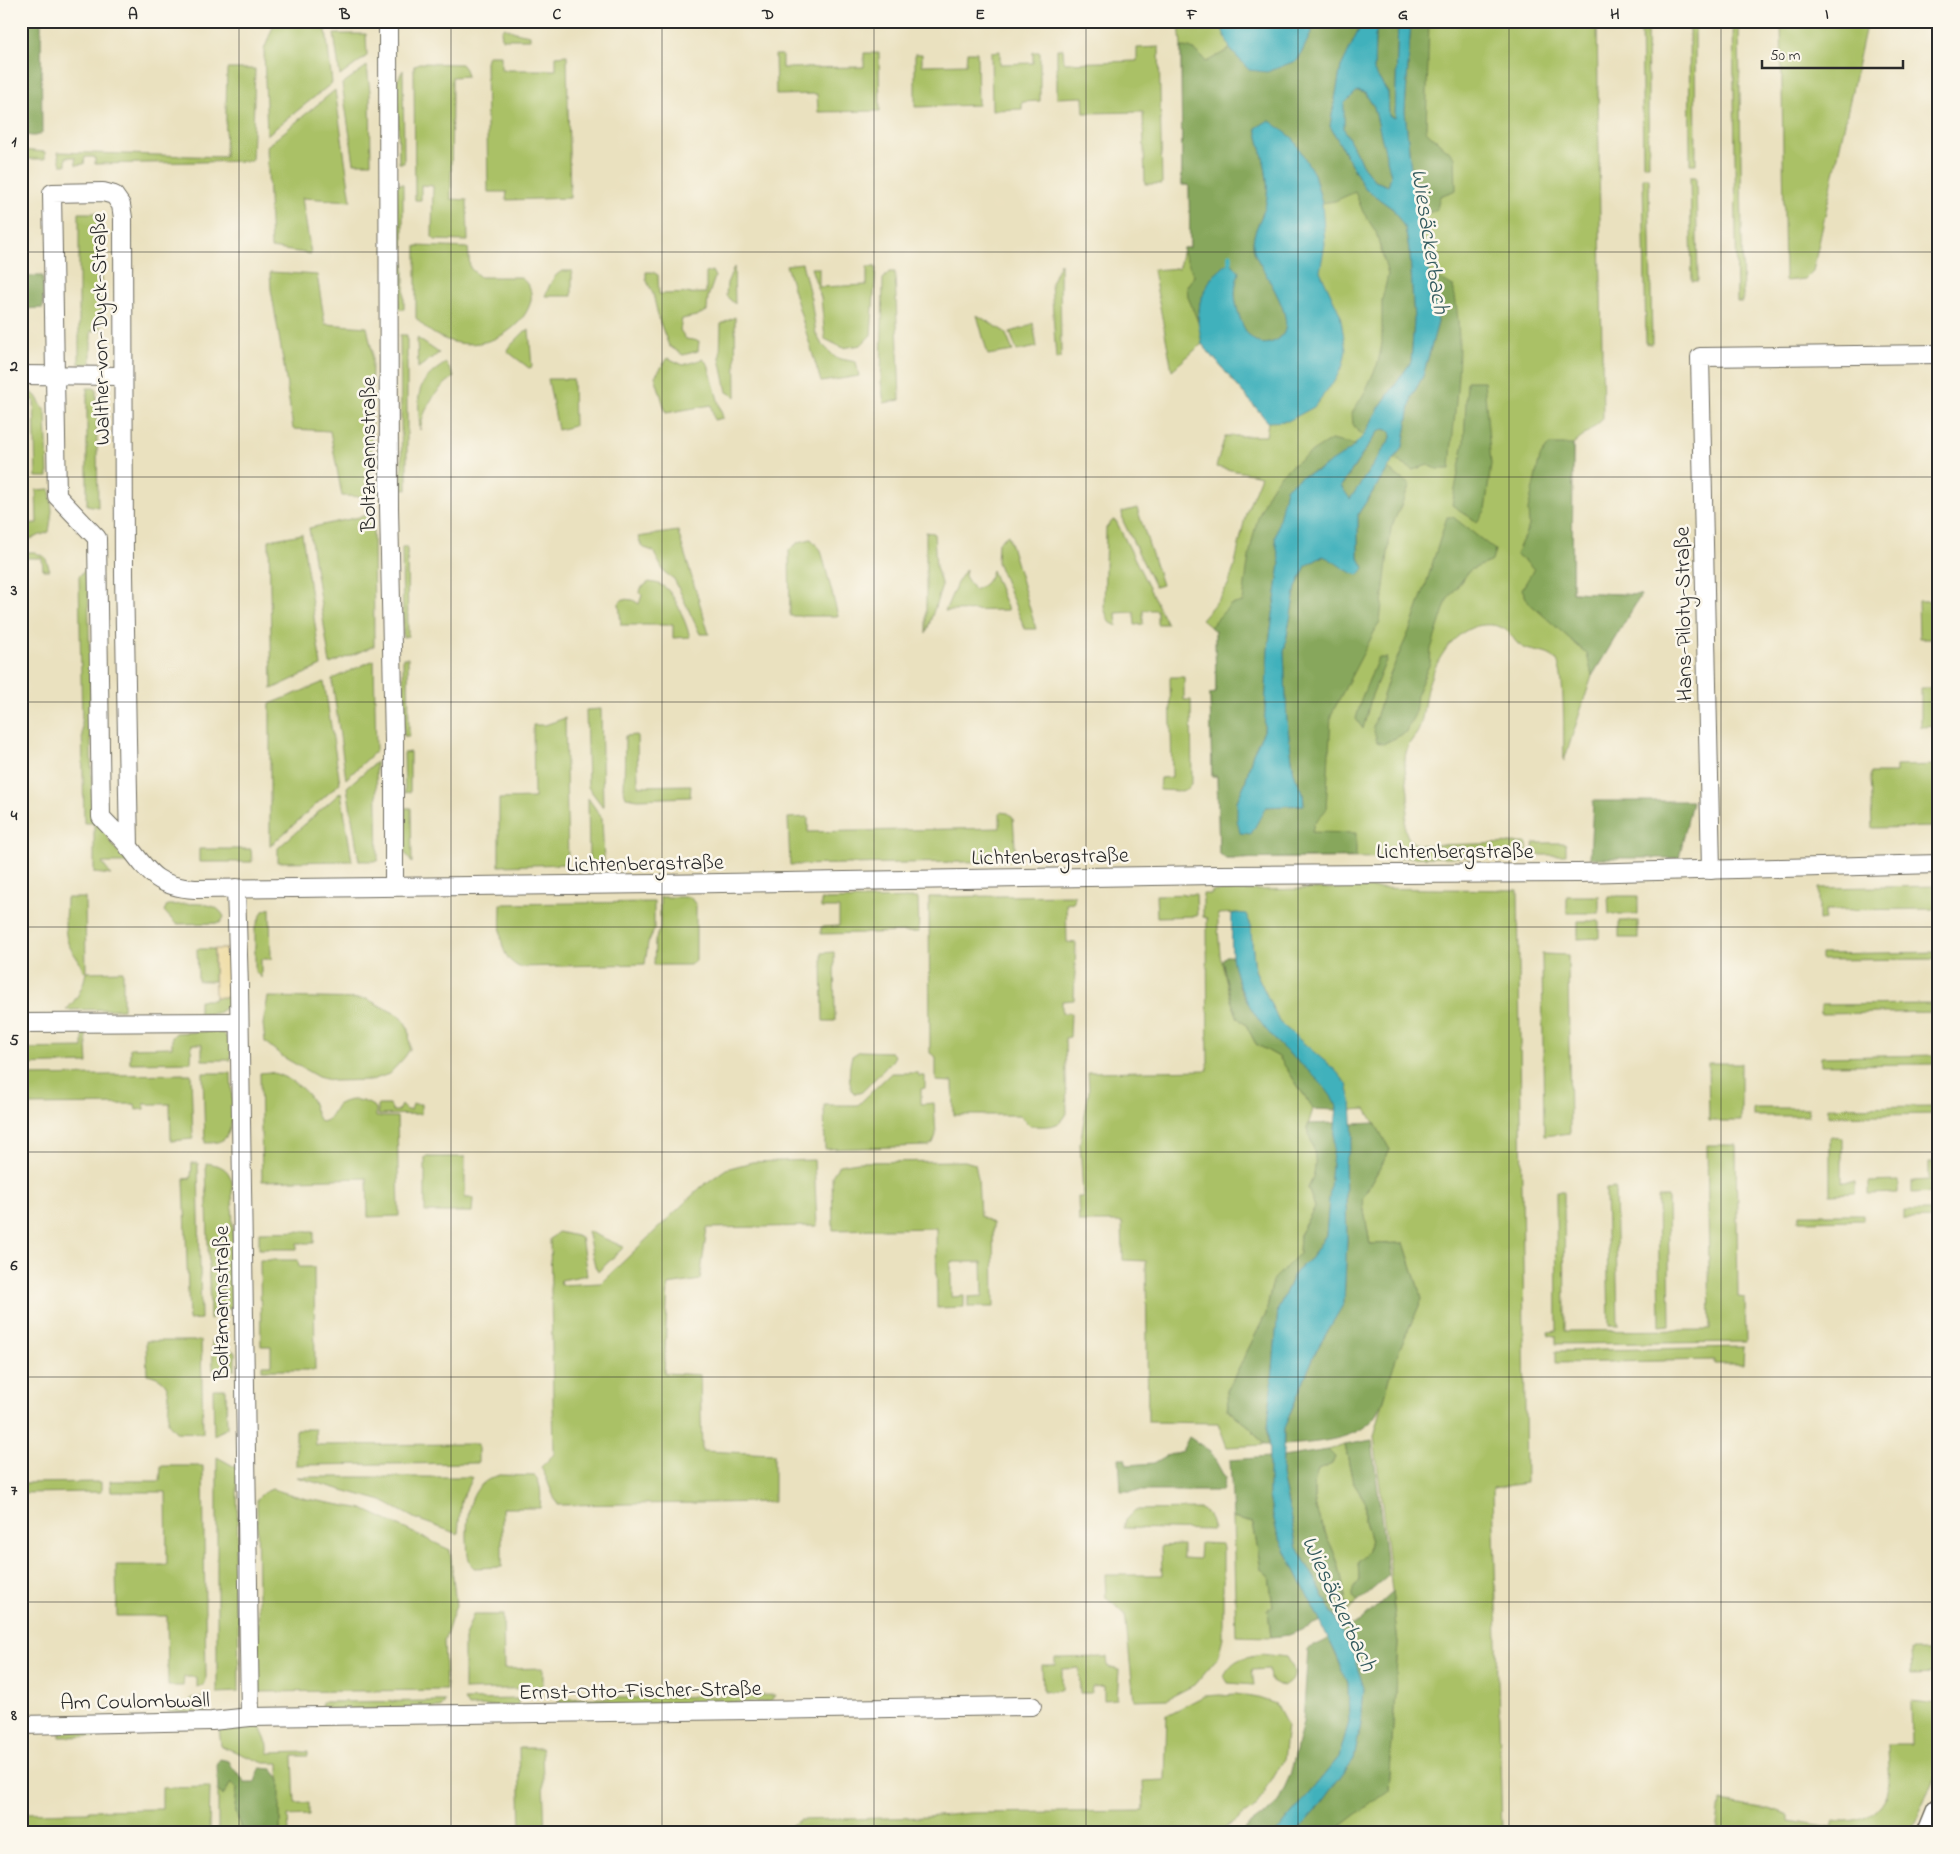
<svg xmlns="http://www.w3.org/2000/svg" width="1960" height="1854" font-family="'Indie Flower',sans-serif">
<rect width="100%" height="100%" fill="#fbf7ec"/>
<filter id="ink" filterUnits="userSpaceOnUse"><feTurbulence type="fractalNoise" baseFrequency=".02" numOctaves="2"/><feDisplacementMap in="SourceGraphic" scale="10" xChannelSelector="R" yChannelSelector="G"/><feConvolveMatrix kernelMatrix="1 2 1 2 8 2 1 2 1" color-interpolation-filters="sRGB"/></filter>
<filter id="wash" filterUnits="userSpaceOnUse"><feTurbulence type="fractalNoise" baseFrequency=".0096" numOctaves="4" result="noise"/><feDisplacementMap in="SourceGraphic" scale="20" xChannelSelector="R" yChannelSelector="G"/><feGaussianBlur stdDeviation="1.12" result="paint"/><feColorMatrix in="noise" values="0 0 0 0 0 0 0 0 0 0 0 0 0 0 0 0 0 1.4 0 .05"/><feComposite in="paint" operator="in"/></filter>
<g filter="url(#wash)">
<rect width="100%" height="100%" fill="#eae1bf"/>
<!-- green -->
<g fill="#aac166" stroke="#6a7648">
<polygon points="275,21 325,21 332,83 267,135 264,50"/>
<path d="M1179,21H1597L1603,419L1573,445L1572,592L1641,595L1592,676L1564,761C1563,742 1566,672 1556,660C1547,649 1529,654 1518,644C1514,640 1511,634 1506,630C1497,624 1487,624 1477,626C1451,633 1434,664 1427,689C1424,701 1424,714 1420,726C1418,735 1410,740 1407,749C1401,766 1410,787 1408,805C1407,816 1402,825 1407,835C1411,845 1420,845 1429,845L1525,843L1527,844L1528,855C1427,859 1327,857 1226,859L1219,853L1217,776H1212L1210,694L1216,693L1215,631L1201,619L1219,599L1228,585L1234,568L1246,513L1261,476L1216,467L1225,436H1266L1268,422L1202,344L1172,370L1153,270L1179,268L1183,248H1190L1189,185H1182L1181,47Z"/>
<polygon points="1641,21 1647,21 1649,165 1643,165"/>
<polygon points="1689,21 1695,21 1696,164 1690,164"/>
<polygon points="1733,21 1739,21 1743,302 1737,302"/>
<polygon points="1781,21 1867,21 1813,271 1805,279 1785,281"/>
<polygon points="504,27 515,32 530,35 530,39 502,39 501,31"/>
<polygon points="334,34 366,34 367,56 340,76"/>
<polygon points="1159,47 1162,184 1145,184 1143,112 1084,113 1083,97 1057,98 1057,49 1063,49 1064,63 1137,61 1137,48"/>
<polygon points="1000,51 1000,64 1033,63 1033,52 1040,52 1040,101 1022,102 1022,109 992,110 991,52"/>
<polygon points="967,52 977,52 978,105 915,107 915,54 922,54 922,65 966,64"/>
<polygon points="864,53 879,53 880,111 818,112 817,94 776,95 775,55 782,55 782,68 864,67"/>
<polygon points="488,55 501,55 501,70 556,70 556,56 567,55 570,198 506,200 507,192 488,192 486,62"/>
<polygon points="419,63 461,64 465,69 467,76 452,77 451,199 467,200 468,241 435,240 432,237 433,186 421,185 421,200 415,200 414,66"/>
<polygon points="367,66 370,92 371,163 354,163 342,84"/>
<polygon points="227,69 255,69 252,161 95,164 95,157 85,157 84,164 76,165 75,157 66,157 66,165 61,165 58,152 225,157"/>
<polygon points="403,70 404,163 399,163 397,81"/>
<polygon points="335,90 351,201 302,198 311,254 271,248 267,146"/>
<polygon points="21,150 45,152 45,159 21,159"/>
<polygon points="1690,177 1696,177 1698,281 1692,281"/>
<polygon points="1643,178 1649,178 1652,344 1646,344"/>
<polygon points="396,184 403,184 403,248 398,251"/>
<polygon points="79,213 99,213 101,217 101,330 91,331 91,364 79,364"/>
<path d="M416,246L468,248L470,268L480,277H520C525,281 530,286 531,293C533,303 525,316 518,323C488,353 442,350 416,318Z"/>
<polygon points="404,255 404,309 398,309 397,262"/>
<polygon points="802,263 811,299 816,334 821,343 836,358 856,362 859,376 821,382 786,265"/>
<polygon points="1060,263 1061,358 1056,359 1051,283"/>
<polygon points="734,267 735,304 726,296 727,283"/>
<polygon points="867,267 876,267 871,335 861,345 843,348 825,339 821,298 811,268 819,268 819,287 867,285"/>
<path d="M563,271H572V296H545C549,287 553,274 563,271Z"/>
<polygon points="712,271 715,277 708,297 707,311 696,316 682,319 680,330 686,339 699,341 698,351 683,355 669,346 659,320 653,294 646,279 646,272 653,272 658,275 659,294 706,293 706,273"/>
<polygon points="270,272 317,275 325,324 367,327 372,351 371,497 342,496 330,431 293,429 284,366 271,289"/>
<polygon points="889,272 895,272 900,400 884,403 881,382 883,279"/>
<polygon points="977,315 1005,332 1013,351 988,355"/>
<polygon points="735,317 736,397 727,392 720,358 721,324"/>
<polygon points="1033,323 1037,347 1017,351 1010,332 1024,328"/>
<polygon points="529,330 532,367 529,368 507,351 508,348 525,331"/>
<polygon points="400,335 407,335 407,490 402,489"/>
<polygon points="417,338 439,353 418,368"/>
<polygon points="668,358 683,365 703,359 708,364 723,418 714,420 711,405 666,413 655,376"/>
<path d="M446,363L454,377C435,390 424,407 420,430C418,396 413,383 446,363Z"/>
<polygon points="548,379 573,379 574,426 558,430"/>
<polygon points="21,386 36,396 46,413 48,477 36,477 34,400 21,400"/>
<polygon points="87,388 96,388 98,507 87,505"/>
<polygon points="50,489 52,511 49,532 30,539 21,539 21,524 37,523 36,490"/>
<polygon points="1137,508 1162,585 1155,587 1123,521 1122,512"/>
<polygon points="373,514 374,646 330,664 309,528"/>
<polygon points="1113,520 1116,521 1167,624 1157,624 1157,610 1143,610 1143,624 1135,625 1134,612 1116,613 1117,626 1109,622 1104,608 1106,528"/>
<polygon points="678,531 679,535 709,634 700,634 674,579 664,572 653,551 642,547 638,537"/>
<polygon points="926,532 934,533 936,567 942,586 926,634"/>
<polygon points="302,534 321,666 272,689 269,540"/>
<polygon points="1008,535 1036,629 1025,629 997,562 998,543"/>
<polygon points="811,539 821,550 838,616 790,616 789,550 799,542"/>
<polygon points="402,547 407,547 408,636 403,637"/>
<polygon points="21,552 34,552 45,557 50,570 43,570 42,558 21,558"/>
<path d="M88,567L92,800C101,829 108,842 128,863H102L111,875L94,873V823H84L79,576Z"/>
<path d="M966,569L965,576L974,590C984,586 989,581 992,570L1008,610L945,611L957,583Z"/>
<path d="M649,582C653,583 658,583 661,585C675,591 686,624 690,637L673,638V625H621L619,603L623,599L633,600L639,604L642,595L640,593L641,588Z"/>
<polygon points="1918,601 1939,601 1939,638 1919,638"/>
<polygon points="403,658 408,658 409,736 404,736"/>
<polygon points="374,660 376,751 346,779 332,679"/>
<polygon points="1170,677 1184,677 1184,700 1191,700 1192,782 1188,789 1181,791 1159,790 1160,778 1172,777"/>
<polygon points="324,682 340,783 270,846 270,704"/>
<polygon points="1921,688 1939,688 1939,726 1921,727"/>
<polygon points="601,709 601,710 603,807 588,787 586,710"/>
<polygon points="565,718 568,864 499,866 499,799 534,798 533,725 545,725"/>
<polygon points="637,735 638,786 691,785 690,797 638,799 626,797 624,791 625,736"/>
<polygon points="410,752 410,792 405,793 404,753"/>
<polygon points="376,762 378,861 359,861 347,787"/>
<polygon points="1939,765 1939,827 1872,828 1870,773 1896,773 1896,766"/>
<polygon points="341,792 352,861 278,862 278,848"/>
<polygon points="588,798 602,818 604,862 589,862"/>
<polygon points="405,808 411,808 412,863 405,853"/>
<polygon points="1000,812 1008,813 1013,817 1016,861 790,865 788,818 808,817 808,832 1000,828"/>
<polygon points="1534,843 1566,843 1566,855 1532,855"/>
<polygon points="199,849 251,849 252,862 199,862"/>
<polygon points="1939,886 1939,909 1825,910 1825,920 1819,921 1819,888"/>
<polygon points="1357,888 1518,890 1526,1483 1493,1488 1502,1833 1332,1833 1389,1789 1398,1643 1374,1436 1395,1359 1422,1299 1404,1243 1370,1244 1362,1199 1390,1150 1366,1109 1351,1110 1351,1101 1306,1046 1279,1022 1255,970 1250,923 1237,913 1218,914 1218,929 1220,955 1231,1000 1238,1018 1246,1025 1256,1044 1279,1057 1313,1109 1307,1129 1316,1152 1315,1177 1308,1188 1315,1207 1300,1233 1299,1254 1273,1280 1266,1314 1227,1391 1228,1410 1250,1427 1264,1445 1227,1447 1218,1423 1148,1422 1146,1261 1123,1260 1122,1222 1079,1222 1078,1197 1083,1197 1080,1143 1089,1091 1088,1072 1208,1070 1207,918 1203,917 1203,894 1212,894 1212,891"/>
<polygon points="1196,894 1197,916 1157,917 1156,895"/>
<path d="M1074,895V902L1066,903L1067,942L1076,943L1074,1000L1062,1001V1013H1071L1070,1037L1065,1038L1067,1113C1060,1129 1045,1126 1030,1126L1019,1115H954L953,1082L936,1081V1057L930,1053L929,897Z"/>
<rect x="1567" y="896" width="32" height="17"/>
<polygon points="1608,896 1638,896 1638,914 1609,914"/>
<polygon points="660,897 690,897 696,905 696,960 690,965 654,965 655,940 660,928"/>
<path d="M66,898H85L86,972L123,971V1009L66,1010C78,998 83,988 86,972L83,971C81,961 72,953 68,943C63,929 66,913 66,898Z"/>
<polygon points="918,898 919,932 821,934 821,927 839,926 839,908 821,908 821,900"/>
<path d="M654,902V930L648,943L645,964L519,967C496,956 501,925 501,904Z"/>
<path d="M167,905C185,905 216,898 224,917L220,923L176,924L164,911Z"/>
<polygon points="270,908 271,959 261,959 261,978 255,971 255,928 263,911"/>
<polygon points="1578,921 1599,921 1599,938 1578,939"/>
<rect x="1619" y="921" width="19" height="17"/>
<polygon points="197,949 214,949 214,981 198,981"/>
<polygon points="834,952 835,1021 823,1021 822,953"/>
<polygon points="1939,952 1939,959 1821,960 1821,954"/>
<polygon points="1542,954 1568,955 1570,1133 1544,1136"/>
<polygon points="215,997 230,997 228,1006 218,1013 199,1014 199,1000 214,1000"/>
<polygon points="268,997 367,999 402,1017 409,1030 410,1049 404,1058 389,1074 372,1080 334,1081 318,1077 283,1057 265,1042 263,1024"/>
<polygon points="1939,1004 1939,1012 1821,1014 1821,1005"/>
<polygon points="83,1031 86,1032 88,1063 21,1065 21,1049 83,1048"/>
<polygon points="216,1031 223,1033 230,1041 231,1060 202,1060 202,1044 192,1044 191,1062 130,1063 130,1048 172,1047 172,1037 176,1033"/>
<path d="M860,1051L891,1052L895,1056L892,1061L862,1092L855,1094C847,1087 849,1065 852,1056Z"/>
<polygon points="1939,1055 1939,1064 1821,1065 1821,1057"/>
<polygon points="1708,1063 1741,1063 1741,1121 1709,1121"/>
<path d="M270,1072C285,1076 302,1085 311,1099C315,1107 315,1115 321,1122L328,1120L337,1105C350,1097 364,1099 376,1108V1117H397L399,1216L368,1217L367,1178L262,1181L260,1073Z"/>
<path d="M203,1073H231C231,1089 237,1128 224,1139C218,1143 212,1143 205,1143Z"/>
<polygon points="891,1073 918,1073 919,1076 925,1076 925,1088 921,1089 921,1104 934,1103 936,1135 933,1143 928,1146 825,1149 824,1105 858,1105"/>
<polygon points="191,1074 193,1139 171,1141 170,1104 144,1104 144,1109 136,1110 135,1104 21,1105 21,1076"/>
<polygon points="413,1104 421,1104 421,1114 378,1115 378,1105 390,1105 393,1111 398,1111 401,1105 406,1110 411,1110"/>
<polygon points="1936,1106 1936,1114 1828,1116 1828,1107"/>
<rect x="1753" y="1108" width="55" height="8"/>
<polygon points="1830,1137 1842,1138 1842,1182 1855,1182 1855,1193 1830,1194"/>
<polygon points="1707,1145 1736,1145 1738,1297 1745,1298 1746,1342 1556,1344 1556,1336 1549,1335 1548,1332 1557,1331 1556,1191 1564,1191 1565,1331 1710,1330"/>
<polygon points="425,1157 465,1157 465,1198 473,1198 472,1212 425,1212"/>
<path d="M814,1160L817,1226L707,1228L700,1280L668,1285L664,1373L700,1375L702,1451L774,1454V1502L558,1505C551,1493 548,1480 541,1467L554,1454L550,1239L558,1232L581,1237L587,1275L561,1280L560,1285L601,1283L701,1187L726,1169L752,1162Z"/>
<polygon points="965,1161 975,1164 978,1178 980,1216 993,1223 994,1307 968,1307 968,1297 983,1296 982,1262 951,1262 951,1297 964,1296 964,1307 937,1308 936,1228 833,1230 832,1176 839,1165 858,1162"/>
<polygon points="192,1163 198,1163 201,1319 189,1320 184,1179 191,1178"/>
<path d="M206,1163C220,1165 227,1167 232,1181L234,1306L210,1319Z"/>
<polygon points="1929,1163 1936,1163 1937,1192 1912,1193 1912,1181 1929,1180"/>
<polygon points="1898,1181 1898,1193 1869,1194 1869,1182"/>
<polygon points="1615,1188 1618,1326 1609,1326 1606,1189"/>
<polygon points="1658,1197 1668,1197 1670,1325 1660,1326"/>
<polygon points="1904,1211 1939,1211 1939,1219 1904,1220"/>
<polygon points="1800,1214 1863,1214 1863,1220 1799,1221"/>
<polygon points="314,1231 314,1243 297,1243 297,1249 259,1249 259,1232"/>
<polygon points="587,1231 624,1247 598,1272 595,1266"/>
<polygon points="260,1260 298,1260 299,1267 314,1267 315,1370 262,1370 262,1365 271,1365 271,1346 261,1346"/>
<polygon points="212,1340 235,1352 235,1370 213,1370"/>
<path d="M146,1341H201L203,1433L176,1432L168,1423C168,1399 176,1380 147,1374Z"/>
<polygon points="1744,1347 1743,1364 1714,1364 1714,1360 1556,1363 1556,1351"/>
<polygon points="213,1389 226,1389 227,1428 214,1435"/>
<polygon points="296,1429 315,1429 316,1445 478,1444 478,1463 296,1465"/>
<path d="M1345,1445L1353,1482L1365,1501V1521L1370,1538L1368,1551L1358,1561C1358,1566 1360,1574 1359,1579C1357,1589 1349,1592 1358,1602L1348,1610C1344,1596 1343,1581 1339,1567C1330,1535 1304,1507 1318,1470L1332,1464L1335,1457L1328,1450Z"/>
<polygon points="217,1457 237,1468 239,1692 217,1693"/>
<polygon points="161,1466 203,1466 206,1680 203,1686 197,1687 197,1677 184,1677 183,1686 168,1686 167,1616 117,1616 116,1565 167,1565 166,1492 111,1492 110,1481 160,1481"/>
<path d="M500,1475L535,1476C542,1484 541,1497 540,1508H502V1567L474,1568C466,1559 468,1550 467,1538C467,1511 469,1483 500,1475Z"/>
<polygon points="296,1477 472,1477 461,1501 458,1534 416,1519 382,1501"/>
<polygon points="101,1482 101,1492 21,1493 21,1483"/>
<polygon points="272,1489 307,1499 363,1509 450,1550 456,1605 444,1642 446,1690 259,1692 257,1499 263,1493"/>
<path d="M1200,1509C1209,1514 1213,1519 1213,1530L1124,1528L1126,1519L1135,1510Z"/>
<polygon points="1233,1518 1253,1523 1261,1569 1269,1576 1273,1606 1268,1609 1271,1637 1236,1636"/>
<polygon points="1200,1543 1222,1544 1223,1549 1223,1637 1218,1657 1194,1685 1167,1699 1134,1700 1125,1614 1106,1598 1105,1575 1162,1575 1161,1546 1183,1545 1183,1558 1199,1559"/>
<polygon points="473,1615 503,1615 504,1669 543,1668 543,1688 464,1690 464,1639"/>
<polygon points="1910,1651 1939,1651 1939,1673 1911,1674"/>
<path d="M1261,1654L1287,1657C1296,1671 1298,1678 1283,1687L1270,1680L1269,1669L1252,1670L1254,1685L1228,1683L1224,1676C1232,1659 1244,1657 1261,1654Z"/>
<polygon points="1107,1657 1108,1667 1119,1670 1117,1699 1104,1700 1104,1686 1092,1687 1091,1693 1080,1693 1079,1668 1062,1669 1062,1690 1043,1692 1042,1665 1055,1665 1055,1658"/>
<polygon points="1236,1694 1258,1698 1276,1704 1287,1725 1283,1761 1257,1806 1218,1833 785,1833 786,1830 800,1820 927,1817 970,1813 1144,1811 1143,1781 1165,1780 1167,1715 1204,1696"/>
<polygon points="775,1695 770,1702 559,1706 559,1699"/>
<polygon points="191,1698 206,1698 207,1712 168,1712 168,1703 176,1704 177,1708 191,1707"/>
<polygon points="518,1699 518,1705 468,1707 464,1700"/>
<polygon points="445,1701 441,1708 322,1710 322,1702"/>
<path d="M1911,1701L1939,1704V1768L1909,1833H1717L1721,1801L1769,1809L1788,1816V1821L1832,1828L1834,1820C1844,1822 1855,1821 1865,1817C1898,1802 1888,1775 1888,1744H1912Z"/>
<polygon points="260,1727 268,1745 268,1753 308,1752 308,1756 293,1756 295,1803 309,1803 309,1815 288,1816 289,1833 280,1833 279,1763 264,1763 221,1746 219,1729"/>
<polygon points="120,1731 120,1736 60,1737 60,1732"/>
<polygon points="519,1748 541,1748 542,1752 545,1833 521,1833"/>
<polygon points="231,1783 237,1788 235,1808 242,1833 218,1833 218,1791 223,1794"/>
<polygon points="210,1787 209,1833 21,1833 21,1813 89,1812 89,1810 162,1809 162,1788"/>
</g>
<!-- forest -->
<g fill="#87a75b" stroke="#596943">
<path d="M25,21H41L42,133C35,138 29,136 21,133V129L28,131L26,78L21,76V71L26,72Z"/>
<path d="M1317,21H1363L1341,67L1330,126L1365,189L1393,209L1405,228L1410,254L1414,321L1411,362L1379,408L1364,435L1358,432L1353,424L1352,413L1365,392L1378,363L1382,344V300L1388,275L1376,232L1363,212L1355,192L1335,201L1322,203L1314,174L1256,128C1261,151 1271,179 1266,203C1262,221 1248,236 1255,254C1263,274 1305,327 1275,341C1248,355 1236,313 1235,294C1235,287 1237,279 1238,272L1200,302L1198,322L1188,297L1187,286L1194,276L1183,252V248H1190L1189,185H1182L1181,47C1193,47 1199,53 1206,62L1230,49L1249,70L1298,60Z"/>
<polygon points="1380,21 1398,21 1395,118 1389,116 1388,93 1374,71 1375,36"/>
<polygon points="1411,21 1429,21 1426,131 1455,157 1456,190 1440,196 1437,209 1419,218 1413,189 1405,111"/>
<polygon points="1357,91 1365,93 1374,107 1392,176 1388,186 1375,181 1363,166 1344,129 1343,104"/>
<path d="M1429,272L1453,286C1466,346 1454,408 1450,469H1437L1428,465L1413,470L1394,459L1403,446L1412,396L1423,376L1438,322Z"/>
<polygon points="21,276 43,276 43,308 21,309"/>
<polygon points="1467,381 1484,381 1491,464 1485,511 1477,522 1452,505 1464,442"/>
<polygon points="1384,429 1391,431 1391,438 1350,500 1341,487 1377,433"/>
<path d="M1331,440L1355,445C1342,459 1321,470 1302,476L1275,538L1280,564L1268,650L1264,731L1253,753L1245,783L1237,801L1266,807L1304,804L1303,792L1294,774L1287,722L1284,652L1296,587L1306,566L1323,556L1364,568L1358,556V514L1388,469L1410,485L1391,528L1380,621L1331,715L1326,810L1314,823L1312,832L1356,833V857L1226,859L1219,853L1217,776H1212L1210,694L1216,693L1215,631L1210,627L1230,605L1243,602C1247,566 1254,506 1278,478C1289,465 1316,450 1331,440Z"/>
<polygon points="1549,445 1573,445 1572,592 1641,595 1592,676 1587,654 1528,602 1522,589 1534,569 1516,554 1529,526 1528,510 1540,457"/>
<polygon points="1447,517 1453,517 1495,550 1492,561 1470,570 1447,600 1431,649 1430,663 1417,693 1415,714 1405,733 1383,744 1377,742 1373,727 1389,677 1411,627 1426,584"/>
<polygon points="1378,658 1387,658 1372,695 1363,729 1356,719 1362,697"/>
<polygon points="1593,801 1692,801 1679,858 1590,858"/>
<path d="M1226,956H1232C1235,967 1236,980 1241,990C1247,1004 1266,1030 1276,1041C1292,1059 1337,1085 1337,1110L1313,1109L1279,1057L1256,1044L1246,1025L1238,1018L1231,1000L1222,960Z"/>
<path d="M1336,1123L1326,1235L1311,1258L1295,1272L1278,1309L1268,1428V1445H1264L1250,1427L1228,1410L1227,1391L1266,1314L1273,1280L1299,1254L1300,1233L1315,1207L1308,1188C1320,1166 1315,1151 1307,1129L1309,1124Z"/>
<path d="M1375,1123L1390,1150L1362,1199L1370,1244L1404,1243L1422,1299C1414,1319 1403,1338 1396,1359C1389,1376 1387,1397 1378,1413C1362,1441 1312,1443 1284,1445V1428L1316,1351L1344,1303L1347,1239L1345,1163L1353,1139L1352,1124Z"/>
<polygon points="1189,1437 1210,1451 1225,1478 1222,1491 1121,1491 1119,1458 1125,1458 1127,1465 1154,1463 1166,1456 1182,1451"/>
<polygon points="1372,1440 1388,1576 1358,1602 1353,1598 1353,1589 1359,1580 1358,1561 1368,1551 1370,1538 1365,1521 1365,1501 1353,1482 1345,1445"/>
<path d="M1328,1450L1335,1457L1332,1464L1318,1470C1304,1507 1330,1535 1339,1567C1343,1581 1344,1596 1348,1610L1335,1618L1314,1577L1297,1548L1282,1475L1283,1457Z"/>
<polygon points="1269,1457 1269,1497 1277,1533 1321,1622 1289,1635 1271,1637 1268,1609 1273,1606 1269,1576 1261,1569 1253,1523 1233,1518 1230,1460"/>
<polygon points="1392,1592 1398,1643 1389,1790 1332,1833 1296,1833 1315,1812 1354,1759 1361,1724 1364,1688 1353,1655 1341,1631 1360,1622"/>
<polygon points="1329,1639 1348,1683 1349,1722 1339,1757 1276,1833 1239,1833 1264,1815 1278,1802 1290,1775 1303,1723 1308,1649"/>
<path d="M220,1759L229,1761C232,1769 240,1775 245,1782H255L260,1768L272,1769L280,1779V1833H242L235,1808L237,1788L231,1783L223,1795L218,1791L217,1763Z"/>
</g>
<!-- sand -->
<polygon fill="#eeda9e" stroke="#8c8264" points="214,949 229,949 230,997 215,997"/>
<!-- water -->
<g fill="#41b1bc" stroke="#366e74" fill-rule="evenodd">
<polygon points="1219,21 1317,21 1298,60 1267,72 1249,70 1230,49"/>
<path d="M1363,21H1380L1375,36L1374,71L1388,93L1389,116L1395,118L1398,21H1411L1405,111L1413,190L1438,322L1423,376L1412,396L1403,446L1358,514V556L1364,568L1359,575C1346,573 1336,561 1323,556L1306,566L1296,587L1284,652L1287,722L1294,774L1303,792L1304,805L1266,807L1251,834L1240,833L1237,820V801L1245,783L1253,753L1264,731L1268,650L1280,564L1275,538L1286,488L1302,476L1317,471L1350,450L1364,435L1379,408L1411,362L1414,321L1410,254L1405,228L1393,209L1365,189L1330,126L1341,67ZM1357,91L1365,93L1374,107L1391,176L1388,186L1375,181L1363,166L1344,129V104ZM1384,429L1391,431V438L1350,499L1341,486L1377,433Z"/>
<path d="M1269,120L1293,138L1314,174L1322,203L1325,244L1320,271L1340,314L1346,350L1343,365L1335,380L1314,407L1288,421L1268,422L1202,344L1198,322L1200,302L1211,278L1230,261L1239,272C1237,279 1235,287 1235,294C1236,313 1248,355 1275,341C1305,327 1263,274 1255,254C1248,236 1262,221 1266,203C1271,179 1261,151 1256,128Z"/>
<path d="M1237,913L1246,914L1250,923L1255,970L1279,1022L1335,1070L1347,1084L1351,1101L1353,1139L1345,1163L1347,1239L1344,1303L1316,1351L1284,1428L1282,1475L1297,1548L1314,1577L1353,1655L1364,1688L1361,1724L1354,1759L1315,1812L1296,1833H1276L1339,1757L1349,1722L1348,1683L1336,1654L1277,1533L1269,1497V1457L1268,1428L1278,1309L1295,1272L1311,1258L1326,1235L1337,1106C1325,1083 1305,1068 1286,1051C1260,1027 1236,991 1232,956C1231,942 1232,927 1232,914Z"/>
</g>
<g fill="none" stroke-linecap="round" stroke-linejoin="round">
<!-- stream -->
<polyline stroke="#41b1bc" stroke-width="5.5" points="1230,261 1230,255"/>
</g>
</g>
<g filter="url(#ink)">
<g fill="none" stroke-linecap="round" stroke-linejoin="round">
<defs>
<g id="street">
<polyline points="388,21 389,508 394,742 394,886"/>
<polyline points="21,375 123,376"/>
<path d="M129,848L124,575L123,218L121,205L114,195L103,192L52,193L57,496L97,538L101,817C110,827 121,837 130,848C150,875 160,887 195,889L657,884L1216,875L1578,873L1939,864"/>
<polyline points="1711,870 1700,357 1939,354"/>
<polyline points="236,888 239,988 250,1717"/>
<polyline points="21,1023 239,1022"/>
<polyline points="21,1725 212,1721 250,1717 1032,1706"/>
</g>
<polyline id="secondary" points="1930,1833 1939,1811"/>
</defs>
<!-- street casing -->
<use href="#street" stroke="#6e6b5f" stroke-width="20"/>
<!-- secondary casing -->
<use href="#secondary" stroke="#6e6b5f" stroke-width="28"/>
<!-- street -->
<use href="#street" stroke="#fff" stroke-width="18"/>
<!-- secondary -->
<use href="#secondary" stroke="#fff" stroke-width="25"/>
</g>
</g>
<!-- grid -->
<path fill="none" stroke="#2b2b2b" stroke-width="1" stroke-opacity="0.55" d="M239,21V1833M451,21V1833M662,21V1833M874,21V1833M1086,21V1833M1298,21V1833M1509,21V1833M1721,21V1833M21,252H1939M21,477H1939M21,702H1939M21,927H1939M21,1152H1939M21,1377H1939M21,1602H1939"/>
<g text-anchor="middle" stroke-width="5" stroke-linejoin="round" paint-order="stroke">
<!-- street labels -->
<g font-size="22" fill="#2b2b2b" stroke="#fbf7ec">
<text transform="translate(99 329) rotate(-91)" y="8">Walther-von-Dyck-Straße</text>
<text transform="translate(367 454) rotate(-90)" y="8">Boltzmannstraße</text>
<text transform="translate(1682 614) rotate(-91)" y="8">Hans-Piloty-Straße</text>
<text x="1455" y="858">Lichtenbergstraße</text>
<text transform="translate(1050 855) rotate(-1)" y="8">Lichtenbergstraße</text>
<text transform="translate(645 862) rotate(-1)" y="8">Lichtenbergstraße</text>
<text transform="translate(220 1303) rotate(-90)" y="8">Boltzmannstraße</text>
<text transform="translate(640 1689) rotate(-1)" y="8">Ernst-Otto-Fischer-Straße</text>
<text transform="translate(135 1700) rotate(-1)" y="8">Am Coulombwall</text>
</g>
<!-- water labels -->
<g font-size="24" font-style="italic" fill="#335a5e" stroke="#fbf7ec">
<text transform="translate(1431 241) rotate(81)" y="8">Wiesäckerbach</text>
<text transform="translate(1340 1603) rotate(65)" y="8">Wiesäckerbach</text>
</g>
</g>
<!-- margin -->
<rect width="1960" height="1854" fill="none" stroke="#fbf7ec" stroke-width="55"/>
<!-- scale -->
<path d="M1762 60v8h141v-8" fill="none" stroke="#2b2b2b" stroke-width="2.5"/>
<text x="1770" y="60" font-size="15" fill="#2b2b2b" stroke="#fbf7ec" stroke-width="4" paint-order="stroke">50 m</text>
<rect x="28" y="28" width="1904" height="1798" fill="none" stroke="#2b2b2b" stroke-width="2"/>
<g font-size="16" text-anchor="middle" font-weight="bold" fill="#2b2b2b">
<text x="133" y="19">A</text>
<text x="345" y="19">B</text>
<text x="557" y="19">C</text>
<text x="768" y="19">D</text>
<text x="980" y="19">E</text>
<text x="1192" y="19">F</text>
<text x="1403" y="19">G</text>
<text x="1615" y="19">H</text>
<text x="1827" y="19">I</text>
<text x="14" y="146">1</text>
<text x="14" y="371">2</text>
<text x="14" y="595">3</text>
<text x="14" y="820">4</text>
<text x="14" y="1045">5</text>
<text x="14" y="1270">6</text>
<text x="14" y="1495">7</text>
<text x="14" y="1720">8</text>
</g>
</svg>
